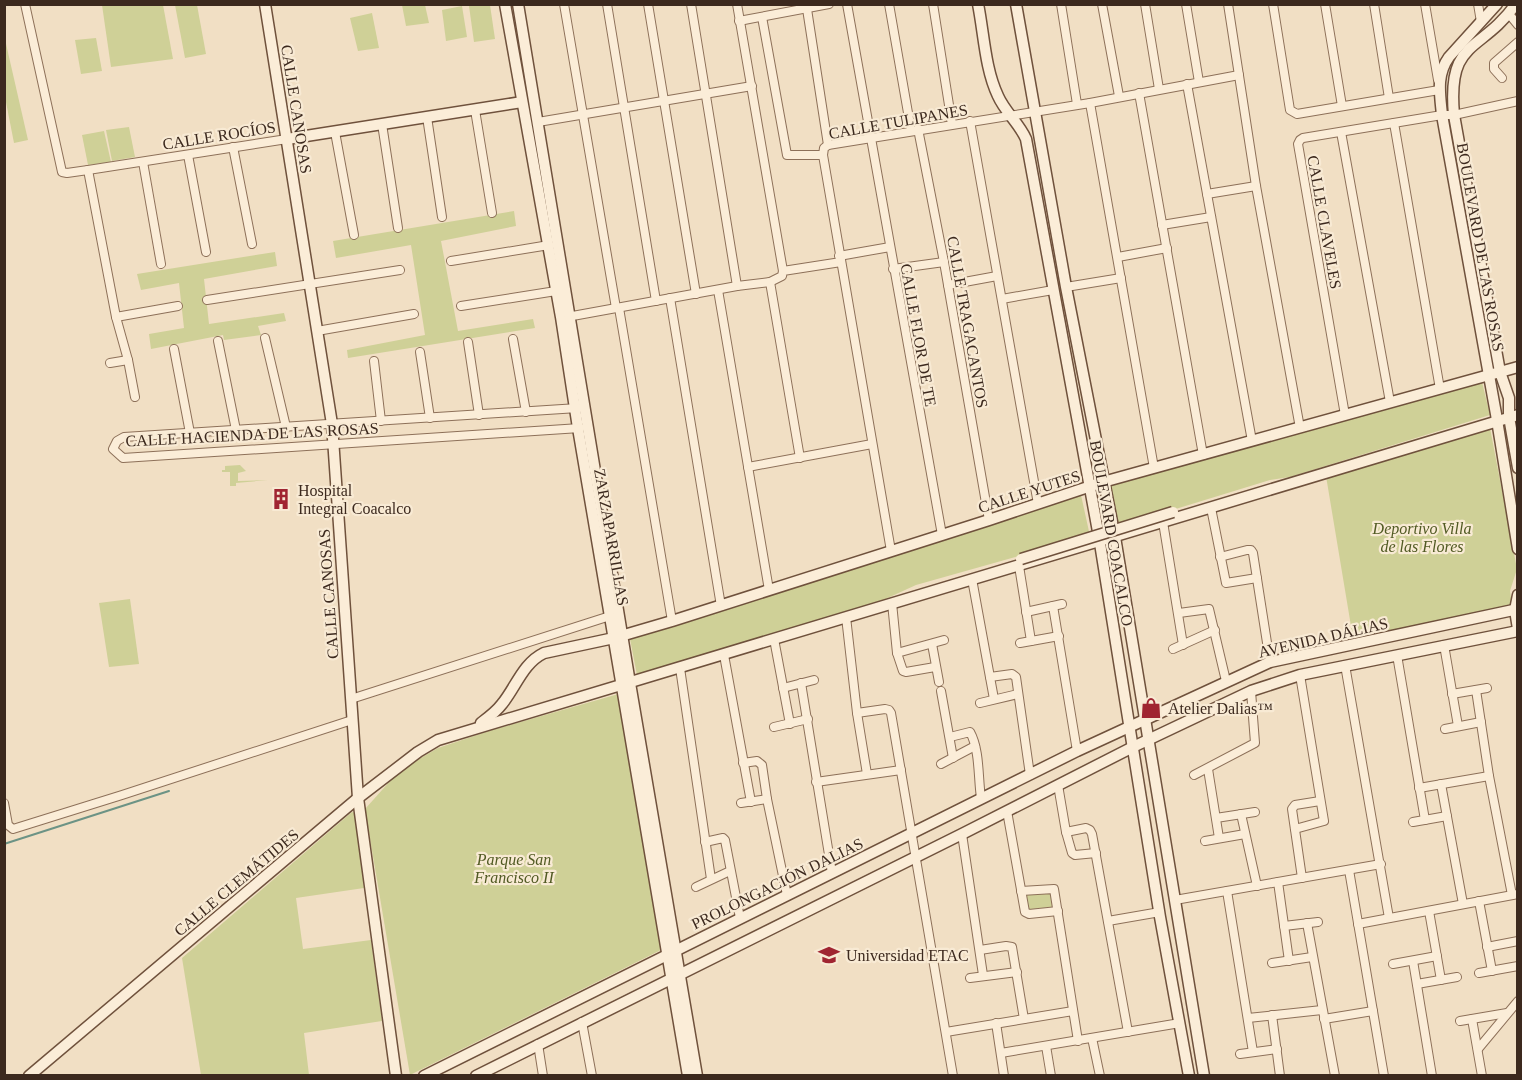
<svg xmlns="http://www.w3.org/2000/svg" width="1522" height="1080" font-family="Georgia,serif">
<rect width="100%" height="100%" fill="#f1dfc4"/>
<!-- green -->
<g fill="#cfd097">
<polygon points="482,4 490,5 495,39 474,42 469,6"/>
<polygon points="102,5 163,5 173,59 111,67"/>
<polygon points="175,5 197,5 206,54 185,58"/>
<polygon points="402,5 425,5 429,23 406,26"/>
<polygon points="462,6 467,37 446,41 442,10"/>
<polygon points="372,13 379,48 358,51 350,18"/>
<polygon points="4,35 28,140 14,143 5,97"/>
<polygon points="96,38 102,71 81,74 75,40"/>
<polygon points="129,127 135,157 112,161 106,130"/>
<polygon points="104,131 111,162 88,165 82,135"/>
<polygon points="514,211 516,226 441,241 458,331 533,319 535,328 348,358 347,350 425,335 411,245 336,258 333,241"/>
<polygon points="275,252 277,266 204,279 209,324 284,313 286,321 258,326 261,335 224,340 223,335 151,349 149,334 184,328 179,283 141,290 137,274"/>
<polygon points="1482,382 1490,415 1290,477 1270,480 1117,527 1108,485"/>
<polygon points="1490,428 1517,569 1510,591 1512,605 1353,638 1326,476"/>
<polygon points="240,465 246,471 238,473 238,481 268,480 236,483 236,486 230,486 230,472 222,472 222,470 225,470 225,466"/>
<polygon points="1081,495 1090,536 916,585 881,601 637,675 630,639"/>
<polygon points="130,599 139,664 109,667 99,603"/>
<polygon points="622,693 669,946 410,1075 365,809 400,770 438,748 492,730"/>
<polygon points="352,812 355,813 364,888 296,898 303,949 371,940 382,1021 304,1033 309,1075 201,1075 182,958"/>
<polygon points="1052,890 1056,910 1026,912 1022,893"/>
</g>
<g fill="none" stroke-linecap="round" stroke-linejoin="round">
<!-- stream -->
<polyline stroke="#6c9385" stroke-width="2" points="4,844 169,791"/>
<defs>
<g id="street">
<polyline points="25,4 62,172 67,173 88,170 287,139"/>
<polyline points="564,4 616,308"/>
<polyline points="607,4 656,301"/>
<polyline points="648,4 696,294"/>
<polyline points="691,4 737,286"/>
<polyline points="737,4 783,271"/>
<polyline points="847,4 942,535"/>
<polyline points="889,4 911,130"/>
<polyline points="933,4 952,124"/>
<polyline points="1061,4 1077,104"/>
<polyline points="1102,4 1119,96"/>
<polyline points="1145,4 1159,89"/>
<polyline points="1186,4 1199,82"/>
<polyline points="1228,4 1256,186 1300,428"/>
<polyline points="1273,4 1290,110 1297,114 1439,90"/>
<polyline points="1325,4 1342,106"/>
<polyline points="1374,4 1389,98"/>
<polyline points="1425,4 1438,80"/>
<polyline points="1478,4 1481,22"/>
<polyline points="807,9 828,145"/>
<polyline points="1509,14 1518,25"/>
<polyline points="762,17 787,155 823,155"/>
<polyline points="739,21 829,4"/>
<polyline points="1502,78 1494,69 1494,63 1518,42"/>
<polyline points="1187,84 1252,441"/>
<polyline points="1139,93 1203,455"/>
<polyline points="1090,103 1154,468"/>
<polyline points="475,110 492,213"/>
<polyline points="427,117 442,217"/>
<polyline points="970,121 1038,504"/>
<polyline points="538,122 752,86"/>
<polyline points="1394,123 1440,389"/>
<polyline points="382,124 398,228"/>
<polyline points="918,129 944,262 989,520"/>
<polyline points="335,132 354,235"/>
<polyline points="1341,132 1390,402"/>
<polyline points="233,147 252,244"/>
<polyline points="188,155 206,252"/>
<polyline points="143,162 161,264"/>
<polyline points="88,170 116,317 128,360 135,397"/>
<polyline points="1207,194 1256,186"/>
<polyline points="1162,225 1211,217"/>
<polyline points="839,256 890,247"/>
<polyline points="1118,257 1167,248"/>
<polyline points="451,261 549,245"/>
<polyline points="893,269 944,262"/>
<polyline points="770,282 800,458"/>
<polyline points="948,285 997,276"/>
<polyline points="1066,287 1121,278"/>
<polyline points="718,290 769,590"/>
<polyline points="670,298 721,606"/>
<polyline points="1002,299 1053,290"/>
<polyline points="207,300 400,270"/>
<polyline points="461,306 556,291"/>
<polyline points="619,308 672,621"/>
<polyline points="116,317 178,306"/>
<polyline points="567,317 737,286 770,282 782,276 783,271 841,262"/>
<polyline points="317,331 414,314"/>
<polyline points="265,338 286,427"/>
<polyline points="513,339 526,412"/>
<polyline points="218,341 236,430"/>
<polyline points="468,342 479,415"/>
<polyline points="174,349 190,433"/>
<polyline points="420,352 430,418"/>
<polyline points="374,361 381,421"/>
<polyline points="110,363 128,360"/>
<polyline points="578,408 124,437 117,441 113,449 123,458 580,428"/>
<polyline points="1345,415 1298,144 1300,140 1303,138 1442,115 1454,115 1518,101"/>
<polyline points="748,467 872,444"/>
<polyline points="1211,508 1226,583 1257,578"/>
<polyline points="1163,522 1183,645"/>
<polyline points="891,551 823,155 824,148 828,145 1090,103 1239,75"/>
<polyline points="1220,557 1247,550 1251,550 1253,553 1270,662"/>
<polyline points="1019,566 1031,641"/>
<polyline points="972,579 994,699"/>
<polyline points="892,603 897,653 903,671 906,672 935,667"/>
<polyline points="1053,606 1077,751"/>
<polyline points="1026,612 1062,604"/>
<polyline points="1179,613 1209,609 1226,681"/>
<polyline points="846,617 857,713 867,774"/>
<polyline points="774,639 790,724"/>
<polyline points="1020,643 1059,636"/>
<polyline points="932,644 939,682"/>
<polyline points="1444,645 1458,726"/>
<polyline points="1173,649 1215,630"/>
<polyline points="897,653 944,640"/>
<polyline points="724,655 751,802"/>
<polyline points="1397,655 1425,820"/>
<polyline points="1345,665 1389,918"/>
<polyline points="680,668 711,879"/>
<polyline points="990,677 1012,674 1016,677 1030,775"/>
<polyline points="801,683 832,873"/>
<polyline points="783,688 814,680"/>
<polyline points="1476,690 1489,776 1512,895"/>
<polyline points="941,691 953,758"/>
<polyline points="1452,694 1487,688"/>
<polyline points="351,699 610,616"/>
<polyline points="980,703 1018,694"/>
<polyline points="857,713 885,709 889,710 891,713 953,1076"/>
<polyline points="774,727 808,719"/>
<polyline points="1445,729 1481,722"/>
<path d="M950,737L970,732C980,750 978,778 981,798"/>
<polyline points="743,763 757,761 762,765 767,799 787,895"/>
<polyline points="941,764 975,746"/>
<polyline points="1208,769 1219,838"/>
<polyline points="1194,775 1255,743 1251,691"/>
<polyline points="816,782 901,770"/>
<polyline points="1441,784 1463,904"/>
<polyline points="1058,785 1066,832 1072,853 1075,855 1096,853"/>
<polyline points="1419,788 1489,776"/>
<polyline points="4,803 8,825 13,829 122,795 352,720"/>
<polyline points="741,803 767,799"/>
<polyline points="1007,811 1025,912 1029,914 1058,911"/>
<polyline points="1241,814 1257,886"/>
<polyline points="1216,818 1255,812"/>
<polyline points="1413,822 1447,816"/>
<polyline points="1295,829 1324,821 1300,675"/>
<polyline points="1066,832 1086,828 1090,830 1092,834 1128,1032"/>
<polyline points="962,834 983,975"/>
<polyline points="1205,841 1245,834"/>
<polyline points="705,842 723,838 725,840 740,918"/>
<polyline points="1349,870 1384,1076"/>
<polyline points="1302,878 1292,809 1295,805 1320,801"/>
<polyline points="1278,882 1289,961"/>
<polyline points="696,887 730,871"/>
<polyline points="1021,891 1054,889 1078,1041"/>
<polyline points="1227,891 1253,1052"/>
<polyline points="1175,900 1381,864"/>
<polyline points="1479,901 1492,971"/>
<polyline points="1429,911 1441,980"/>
<polyline points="1108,921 1160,912"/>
<polyline points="1307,923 1335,1076"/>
<polyline points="1358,924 1518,894"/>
<polyline points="1284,926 1318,922"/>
<polyline points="1487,947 1518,941"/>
<polyline points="980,950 1006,946 1012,947 1024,1019"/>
<polyline points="1413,961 1432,1076"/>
<polyline points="1272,963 1312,957"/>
<polyline points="1393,964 1437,956"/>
<polyline points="1479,973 1518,966"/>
<polyline points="970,978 1017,972"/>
<polyline points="1417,984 1457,977"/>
<polyline points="1272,1015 1280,1076"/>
<polyline points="1248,1018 1322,1010"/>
<polyline points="1324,1019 1373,1011"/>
<polyline points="1472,1019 1482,1076"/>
<polyline points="1460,1021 1507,1013"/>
<polyline points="582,1022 592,1076"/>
<polyline points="996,1023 1004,1076"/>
<polyline points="946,1032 1073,1011"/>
<polyline points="1092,1038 1100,1076"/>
<polyline points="538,1044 543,1076"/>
<polyline points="1046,1046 1051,1076"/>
<polyline points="1478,1049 1518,1001"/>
<polyline points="1001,1053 1180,1023"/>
<polyline points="1240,1054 1277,1049"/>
</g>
<g id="secondary">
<polyline points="265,4 332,424 358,798 396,1076"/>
<polyline points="505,4 561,317 578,428 688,1076"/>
<polyline points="518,4 630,683 697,1076"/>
<path d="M978,4C984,34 985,69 998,96C1005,112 1019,123 1026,139L1099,537L1160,917L1189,1076"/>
<polyline points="1016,4 1066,287 1115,537 1204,1076"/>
<path d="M1497,4L1449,57C1436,75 1440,94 1442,115L1496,414L1518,549"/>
<path d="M1516,4C1480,54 1447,38 1454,115L1500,372L1509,398V417L1518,468"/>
<polyline points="287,139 522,102"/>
<polyline points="1518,595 1515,610 1518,629"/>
<path d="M481,723C489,717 496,712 502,704C516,687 523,663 544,653L614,638L672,621L989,520L1103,482L1518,367"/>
<polyline points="29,1076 358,798 418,752 438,740 1518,415"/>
<polyline points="424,1076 1077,751 1270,662 1518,609"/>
<polyline points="476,1076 962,834 1133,747 1251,691 1300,675 1518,631"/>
</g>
</defs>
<!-- street casing -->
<use href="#street" stroke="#8d7059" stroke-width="10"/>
<!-- secondary casing -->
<use href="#secondary" stroke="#6f513c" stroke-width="13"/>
<!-- street -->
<use href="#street" stroke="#fbedd8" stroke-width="8"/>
<!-- secondary -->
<use href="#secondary" stroke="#fbedd8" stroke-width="10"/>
<defs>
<polyline id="secondary-bridge" points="1021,559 1173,512"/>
</defs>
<!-- secondary-bridge casing -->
<use href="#secondary-bridge" stroke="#6f513c" stroke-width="13" stroke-linecap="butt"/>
<!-- secondary-bridge -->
<use href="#secondary-bridge" stroke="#fbedd8" stroke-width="10"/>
</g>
<!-- icons -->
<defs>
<symbol id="building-bare" viewBox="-9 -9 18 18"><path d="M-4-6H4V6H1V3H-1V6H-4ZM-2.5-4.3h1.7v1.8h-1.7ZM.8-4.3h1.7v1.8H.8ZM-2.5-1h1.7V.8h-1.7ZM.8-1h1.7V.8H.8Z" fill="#a02531" stroke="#f8ead4" stroke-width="2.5" paint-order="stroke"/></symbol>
<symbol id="shop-bare" viewBox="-9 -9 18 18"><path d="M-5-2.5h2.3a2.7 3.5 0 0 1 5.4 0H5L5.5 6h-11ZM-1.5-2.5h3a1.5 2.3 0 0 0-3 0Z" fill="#a02531" stroke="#f8ead4" stroke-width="2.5" paint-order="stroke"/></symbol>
<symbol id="school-bare" viewBox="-9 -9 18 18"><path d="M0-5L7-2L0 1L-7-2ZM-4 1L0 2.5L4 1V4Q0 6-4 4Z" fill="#a02531" stroke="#f8ead4" stroke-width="2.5" paint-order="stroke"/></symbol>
</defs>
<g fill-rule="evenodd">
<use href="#building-bare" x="266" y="484" width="30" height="30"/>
<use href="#shop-bare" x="1136" y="693" width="30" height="30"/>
<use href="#school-bare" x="814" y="940" width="30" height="30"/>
</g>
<g text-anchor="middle" stroke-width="4.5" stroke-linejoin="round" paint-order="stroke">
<!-- street labels -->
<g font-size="16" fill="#3c291e" stroke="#f8ead4">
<text transform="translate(297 109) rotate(81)" y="6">CALLE CANOSAS</text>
<text transform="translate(898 121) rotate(-10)" y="6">CALLE TULIPANES</text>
<text transform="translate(219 135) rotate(-9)" y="6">CALLE ROCÍOS</text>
<text transform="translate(1325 222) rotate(80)" y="6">CALLE CLAVELES</text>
<text transform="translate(1481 247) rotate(80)" y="6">BOULEVARD DE LAS ROSAS</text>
<text transform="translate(968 322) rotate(80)" y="6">CALLE TRAGACANTOS</text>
<text transform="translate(919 335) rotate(80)" y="6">CALLE FLOR DE TE</text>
<text transform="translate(252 434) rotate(-3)" y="6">CALLE HACIENDA DE LAS ROSAS</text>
<text transform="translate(1029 491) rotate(-18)" y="6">CALLE YUTES</text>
<text transform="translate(1112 533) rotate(80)" y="6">BOULEVARD COACALCO</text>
<text transform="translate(612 537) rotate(80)" y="6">ZARZAPARRILLAS</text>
<text transform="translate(328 594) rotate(-94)" y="6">CALLE CANOSAS</text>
<text transform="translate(1323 637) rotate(-13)" y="6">AVENIDA DÁLIAS</text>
<text transform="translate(236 882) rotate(-40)" y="6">CALLE CLEMÁTIDES</text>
<text transform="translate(777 883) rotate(-26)" y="6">PROLONGACIÓN DALIAS</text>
</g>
<!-- poi labels -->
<g font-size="16" fill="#3c291e" stroke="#f8ead4" text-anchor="start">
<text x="298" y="496">Hospital<tspan x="298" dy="18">Integral Coacalco</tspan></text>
<text x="1168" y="714">Atelier Dalias™</text>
<text x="846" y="961">Universidad ETAC</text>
</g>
<!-- park labels -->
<g font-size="16" font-style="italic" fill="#515a23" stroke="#f8ead4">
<text x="1422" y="534">Deportivo Villa<tspan x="1422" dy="18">de las Flores</tspan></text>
<text x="514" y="865">Parque San<tspan x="514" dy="18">Francisco II</tspan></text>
</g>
</g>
<!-- border -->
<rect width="1522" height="1080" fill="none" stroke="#3c291e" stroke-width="12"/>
</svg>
